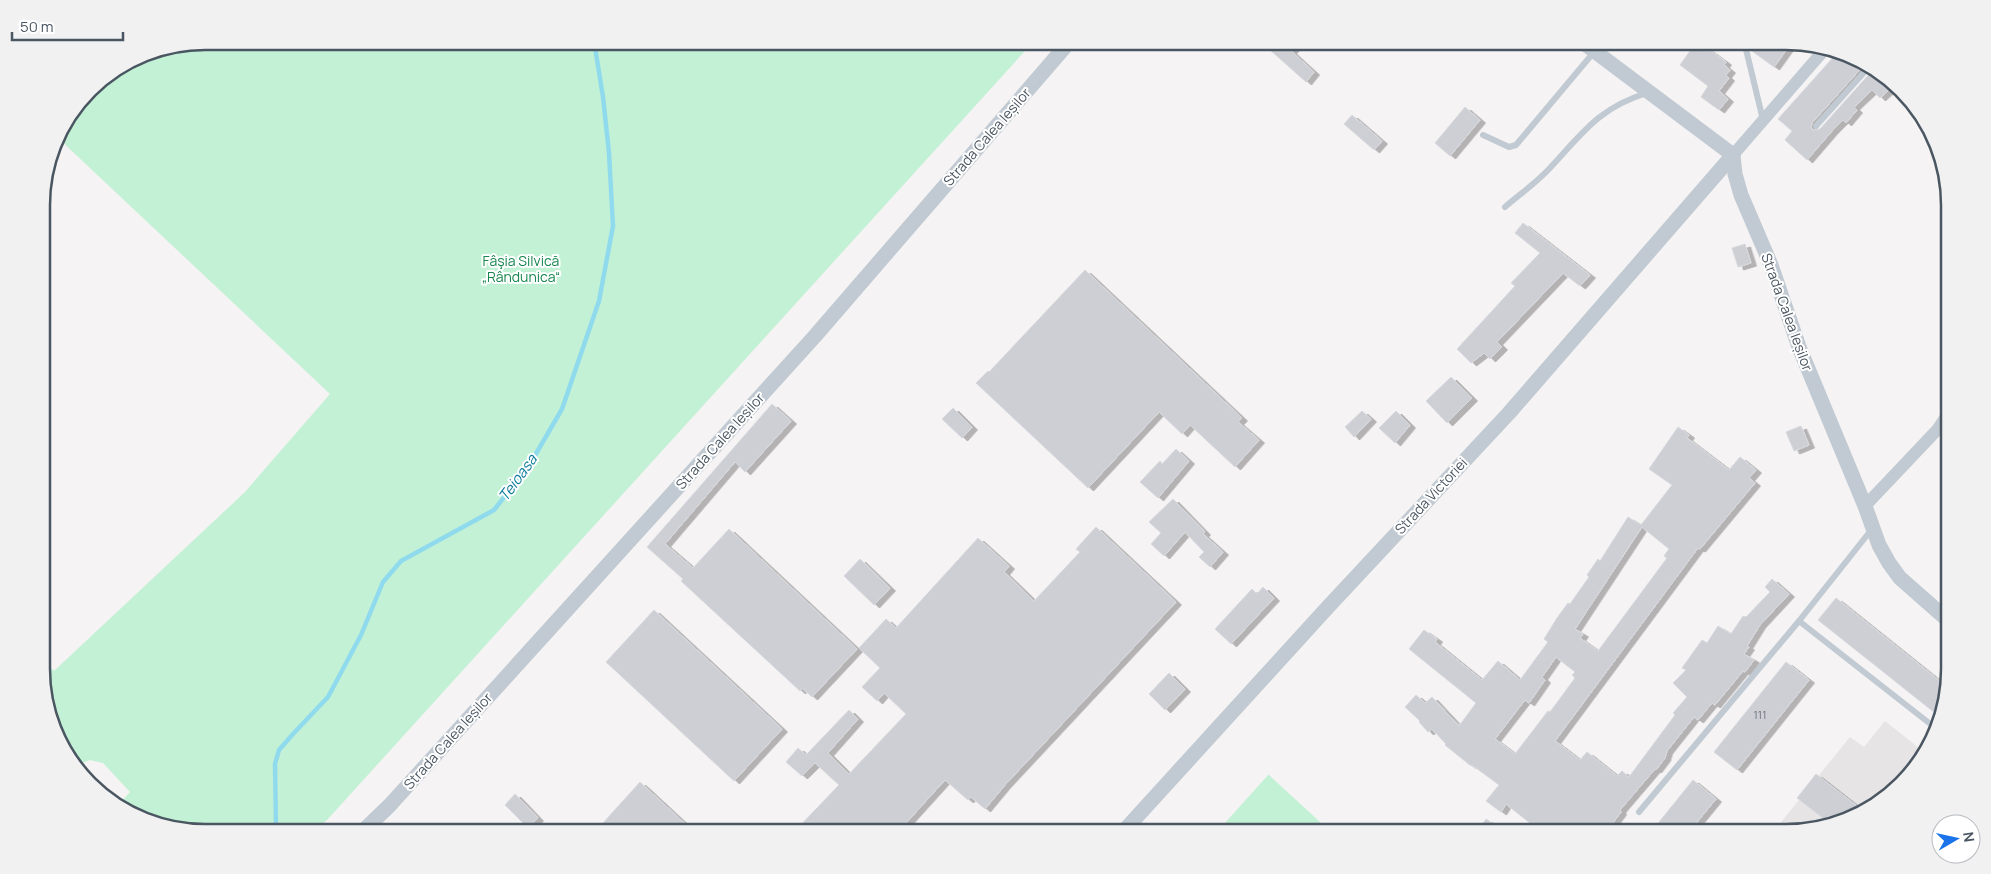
<svg xmlns="http://www.w3.org/2000/svg" width="1991" height="874" font-family="Manrope,sans-serif">
<defs>
<filter id="shadow"><feDropShadow dx="5.5" dy="3" stdDeviation="0" flood-color="#0004"/></filter>
</defs>
<rect width="100%" height="100%" fill="#f5f3f3"/>
<!-- education -->
<polygon fill="#e6e4e5" points="1885,721 1925,753 1916,769 1877,805 1797,832 1773,832 1850,737 1864,747"/>
<!-- green -->
<g fill="#c3f1d5">
<polygon points="205,41 1034,41 327,820 311,833 205,833 142,820 120,803 130,792 103,763 90,760 74,766 43,691 43,659 54,671 245,492 330,394 57,137 58,132 97,82 142,54"/>
<polygon points="1269,774 1269,775 1332,833 1216,833"/>
</g>
<g fill="none" stroke-linecap="round" stroke-linejoin="round">
<!-- stream -->
<polyline stroke="#90daee" stroke-width="4.5" points="271,833 276,827 275,764 279,750 293,734 328,697 361,635 383,582 401,561 494,510 530,464 562,409 599,301 613,226 609,153 603,97 594,41"/>
</g>
<!-- building -->
<g fill="#cdcfd5" stroke="#d7d9de" fill-rule="evenodd" filter="url(#shadow)">
<polygon points="1260,41 1300,41 1291,51 1314,72 1306,82"/>
<polygon points="1697,41 1726,62 1724,65 1730,70 1726,75 1729,78 1719,91 1728,99 1719,110 1701,97 1708,86 1680,65"/>
<polygon points="1757,41 1786,41 1792,42 1774,67 1752,51"/>
<polygon points="1838,52 1849,54 1864,65 1812,123 1811,127 1813,130 1820,129 1872,71 1892,87 1880,98 1872,90 1854,107 1857,110 1846,123 1843,120 1832,131 1807,160 1785,140 1792,131 1778,119"/>
<polygon points="1465,107 1480,120 1450,156 1435,143"/>
<polygon points="1352,115 1382,141 1374,150 1344,124"/>
<polygon points="1523,223 1590,275 1580,286 1563,273 1497,342 1502,347 1490,359 1484,353 1471,363 1457,349 1515,286 1511,283 1540,253 1515,233"/>
<polygon points="1745,244 1751,263 1738,267 1732,248"/>
<polygon points="1085,270 1242,418 1238,422 1259,440 1235,467 1190,425 1182,434 1159,412 1088,488 976,383 988,371 989,372"/>
<polygon points="1451,377 1472,398 1447,423 1426,401"/>
<polygon points="772,404 791,421 745,472 735,462 665,544 693,568 729,529 857,649 812,697 802,688 800,691 681,581 683,579 647,547"/>
<polygon points="953,408 972,427 962,438 942,419"/>
<polygon points="1362,411 1371,419 1354,437 1345,427"/>
<polygon points="1396,411 1410,425 1395,443 1379,428"/>
<polygon points="1801,426 1809,445 1794,451 1786,432"/>
<path d="M1678,427L1689,435L1687,438L1729,470L1740,457L1756,470L1749,478L1755,483L1700,549L1698,548L1555,741L1580,760L1587,752L1617,776L1622,771L1629,777L1675,715L1673,713L1687,697L1673,683L1686,670L1682,668L1702,640L1707,643L1718,626L1731,634L1743,616L1746,617L1770,592L1765,587L1772,579L1789,594L1760,625L1747,646L1749,647L1744,654L1754,660L1745,672L1743,671L1715,705L1712,703L1698,720L1694,717L1667,751L1665,758L1656,770L1655,769L1620,810L1621,812L1606,832H1541L1506,804L1501,812L1486,801L1499,785L1472,765L1471,766L1445,745L1446,744L1432,729L1428,732L1419,722L1420,721L1405,707L1416,695L1425,703L1432,697L1459,726L1476,703L1409,649L1424,630L1437,639L1435,642L1482,680L1498,661L1520,680L1548,642L1544,639L1557,618L1568,603L1570,604L1589,577L1587,575L1598,559L1600,561L1628,517L1641,525L1672,485L1649,469ZM1642,527L1669,549L1664,556L1667,558L1598,651L1580,638L1583,634L1575,629ZM1556,657L1575,672L1572,675L1575,678L1550,712L1548,711L1515,754L1495,739L1525,700L1529,703L1545,680L1542,677Z"/>
<polygon points="1176,449 1189,461 1158,498 1140,482 1160,461 1162,464"/>
<polygon points="1173,499 1205,532 1203,534 1223,552 1210,567 1199,557 1204,552 1185,532 1164,556 1151,544 1161,533 1149,522"/>
<polygon points="1096,527 1176,602 1005,785 985,809 971,797 968,800 945,780 897,833 793,833 839,785 815,763 802,776 786,762 798,748 806,755 849,710 858,719 828,753 849,774 906,714 884,693 877,701 862,687 880,668 859,648 886,619 896,628 978,538 1009,566 1004,572 1034,601 1080,552 1076,549"/>
<polygon points="860,559 890,588 874,605 844,576"/>
<polygon points="1263,587 1274,598 1231,644 1215,629 1252,589 1257,594"/>
<polygon points="1836,598 1946,686 1940,717 1818,620"/>
<polygon points="654,610 782,729 734,781 606,662"/>
<polygon points="1786,662 1809,680 1737,770 1714,752"/>
<polygon points="1169,673 1185,689 1165,710 1149,694"/>
<polygon points="1816,774 1862,810 1828,822 1797,798"/>
<polygon points="1693,780 1716,799 1689,832 1651,832"/>
<polygon points="640,782 695,833 594,833"/>
<polygon points="515,794 538,818 528,828 505,805"/>
<polygon points="1486,819 1505,832 1477,832"/>
</g>
<g fill="none" stroke-linecap="round" stroke-linejoin="round">
<!-- service -->
<g stroke="#c1cad2" stroke-width="6">
<polyline points="1744,41 1763,120"/>
<polyline points="1816,126 1868,68"/>
<polyline points="1483,135 1509,147 1516,145 1594,52"/>
<path d="M1505,207C1520,194 1536,183 1549,169C1582,134 1598,108 1647,93"/>
<polyline points="1799,621 1872,529"/>
<polyline points="1639,812 1799,621 1938,730"/>
</g>
<!-- minor -->
<g stroke="#c1cad2" stroke-width="12">
<polyline points="1733,155 1825,49"/>
<polyline points="1865,506 1937,430 1949,412"/>
</g>
<!-- tertiary -->
<g stroke="#c1cad2" stroke-width="15">
<polyline points="1581,41 1733,155"/>
<polyline points="1733,155 1735,174 1741,195 1771,265 1799,347 1865,506 1879,545 1889,563 1900,578 1950,622"/>
<polyline points="361,833 390,805 815,336 1070,41"/>
<polyline points="1122,833 1327,608 1509,413 1733,155"/>
</g>
</g>
<g text-anchor="middle" stroke-width="4" stroke-linejoin="round" paint-order="stroke">
<!-- number labels -->
<g font-size="11" fill="#6b747e">
<text x="1760" y="719">111</text>
</g>
<!-- street labels -->
<g font-size="14" fill="#4a5661" stroke="#fff">
<text transform="translate(987 137) rotate(-49)" y="5">Strada Calea Ieșilor</text>
<text transform="translate(1787 312) rotate(70)" y="5">Strada Calea Ieșilor</text>
<text transform="translate(720 441) rotate(-48)" y="5">Strada Calea Ieșilor</text>
<text transform="translate(1431 496) rotate(-47)" y="5">Strada Victoriei</text>
<text transform="translate(448 741) rotate(-48)" y="5">Strada Calea Ieșilor</text>
</g>
<!-- park labels -->
<g font-size="14" fill="#17864f" stroke="#fff">
<text x="521" y="266">Fâşia Silvică<tspan x="521" dy="16">„Rândunica“</tspan></text>
</g>
<!-- water labels -->
<g font-size="15" font-style="italic" fill="#0c7c9b" stroke="#fff">
<text transform="translate(518 478) rotate(-54)" y="5">Teioasa</text>
</g>
</g>
<!-- crop -->
<path d="M0 0H1991V874H0ZM205 50H1786A155 155 0 0 1 1941 205V669A155 155 0 0 1 1786 824H205A155 155 0 0 1 50 669V205A155 155 0 0 1 205 50Z" fill="#f1f1f2" fill-rule="evenodd"/>
<path fill="none" stroke="#4a5661" stroke-width="2.5" d="M205 50H1786A155 155 0 0 1 1941 205V669A155 155 0 0 1 1786 824H205A155 155 0 0 1 50 669V205A155 155 0 0 1 205 50Z"/>
<!-- north arrow -->
<g transform="translate(1956 839) rotate(81)"><circle r="24" fill="#ffffff" stroke="#b7bbc0"/>
<path d="M0-4L9 19L0 12L-9 19Z" fill="#1a73e8"/>
<text y="-8" font-size="14" font-weight="bold" text-anchor="middle" fill="#4a5661">N</text>
</g>
<!-- scale -->
<path d="M12 32v8h111v-8" fill="none" stroke="#4a5661" stroke-width="2.5"/>
<text x="20" y="32" font-size="15" fill="#4a5661" stroke="#ffffff" stroke-width="4" paint-order="stroke">50 m</text>
</svg>
